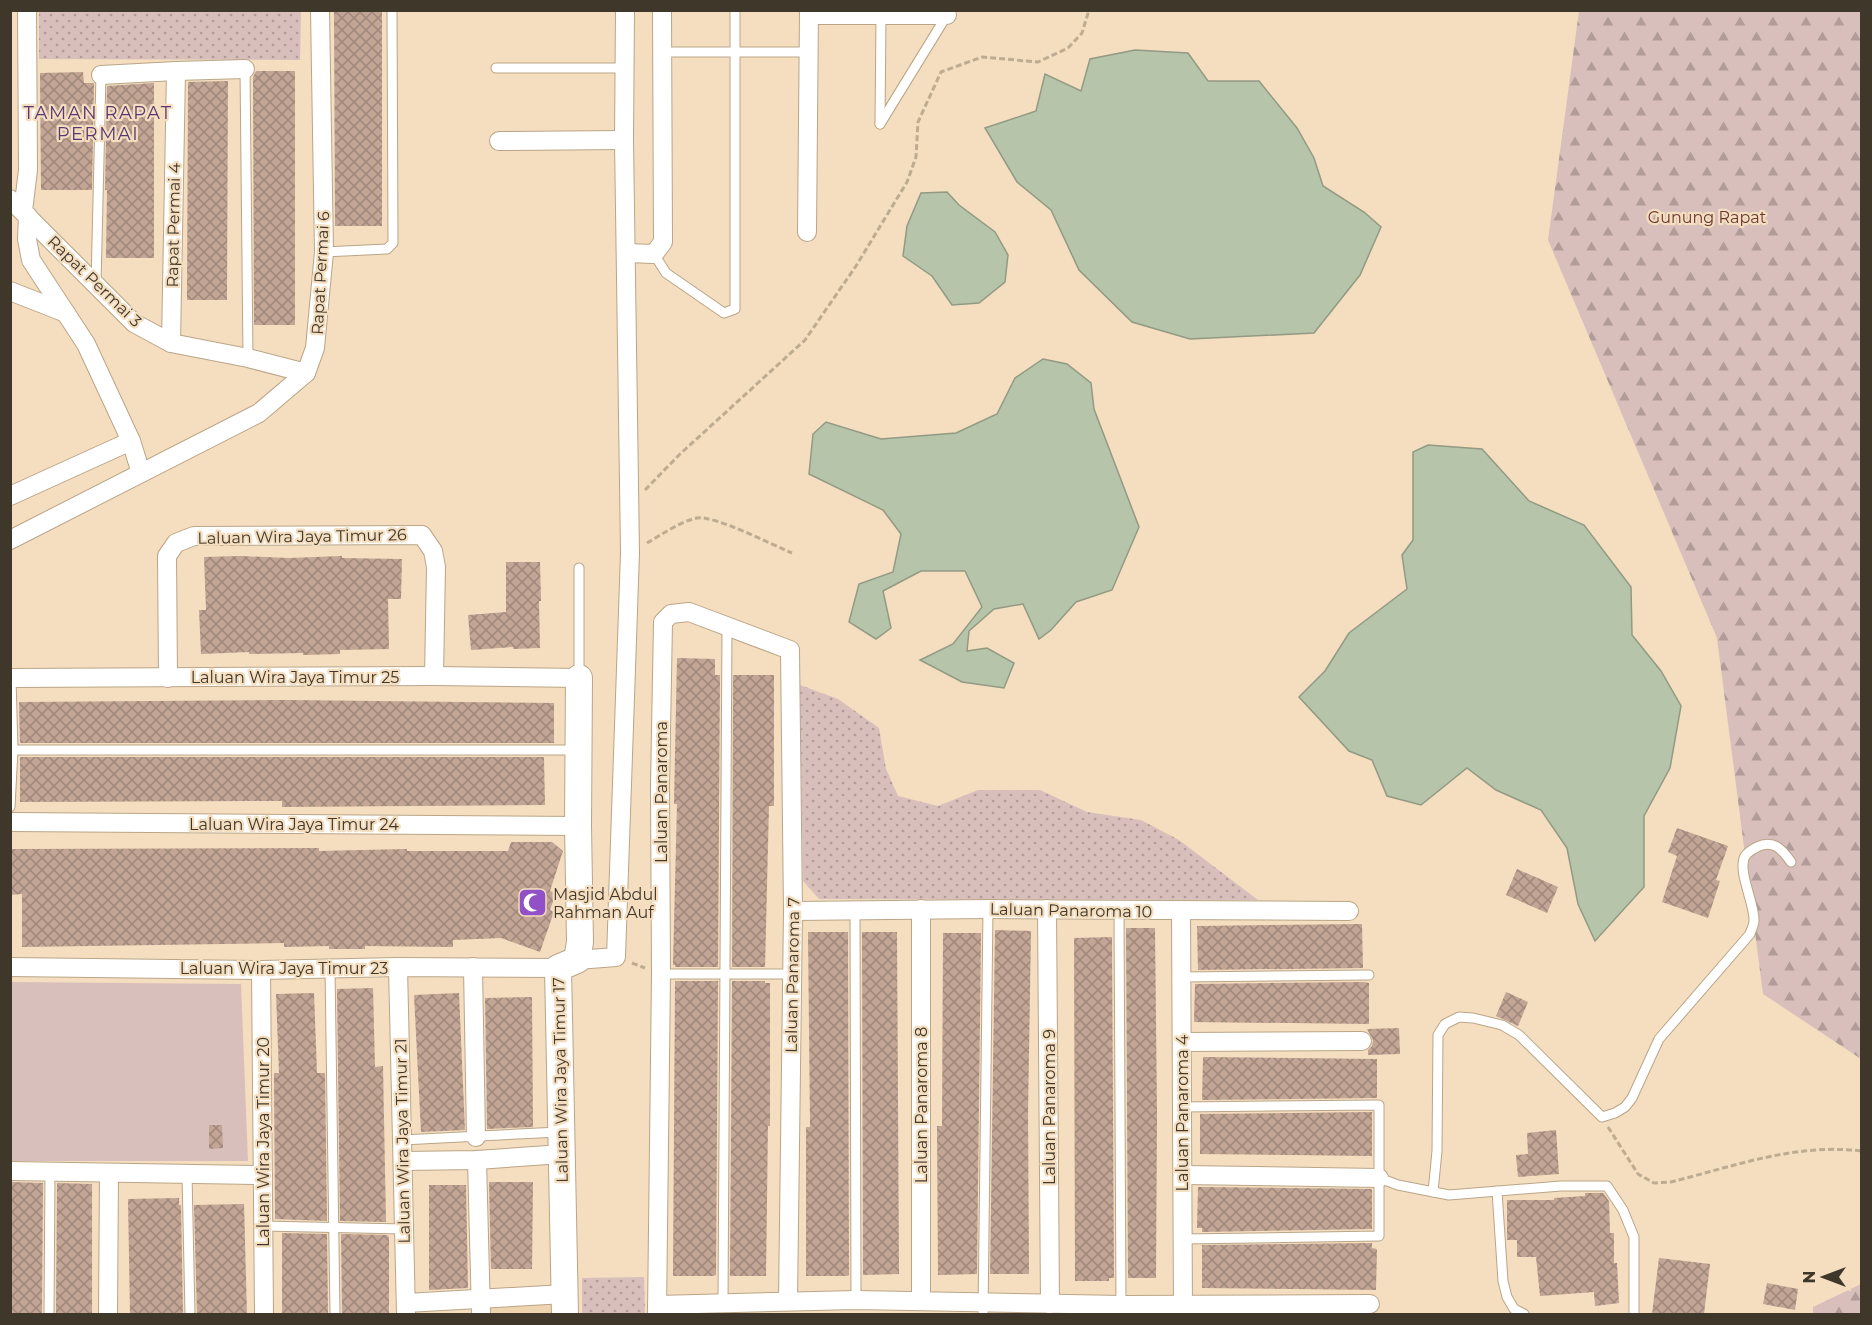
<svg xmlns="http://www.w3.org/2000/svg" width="1872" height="1325" font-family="Montserrat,sans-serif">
<defs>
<pattern id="forest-firs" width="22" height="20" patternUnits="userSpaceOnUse" patternTransform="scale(1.5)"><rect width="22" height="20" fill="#d9bfbc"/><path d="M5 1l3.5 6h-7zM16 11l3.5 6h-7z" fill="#b19c99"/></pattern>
<pattern id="park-dots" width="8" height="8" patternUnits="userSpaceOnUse" patternTransform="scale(1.5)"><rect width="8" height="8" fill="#d9bfbc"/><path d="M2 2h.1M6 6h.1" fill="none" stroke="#b19c99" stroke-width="1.8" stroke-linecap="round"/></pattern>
<pattern id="building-cross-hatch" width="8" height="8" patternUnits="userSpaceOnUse" patternTransform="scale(1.5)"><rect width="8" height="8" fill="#c2a595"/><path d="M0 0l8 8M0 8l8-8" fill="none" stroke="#9f877a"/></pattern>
</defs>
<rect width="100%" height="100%" fill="#f4debf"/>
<!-- built -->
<polygon fill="#efd5af" points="568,1295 568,1314 479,1314 478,1300"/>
<!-- grass -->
<polygon fill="#d9bfbc" points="11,982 241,984 248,1161 11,1161"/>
<!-- forest -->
<g fill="url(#forest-firs)">
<polygon points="1579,11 1861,11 1861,1059 1763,994 1717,638 1548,240"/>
<polygon points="1861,1284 1861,1314 1813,1314 1813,1307"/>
</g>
<!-- park -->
<g fill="url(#park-dots)">
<polygon points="39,11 301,11 300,60 39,59"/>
<polygon points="800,685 838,699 879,728 886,769 898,796 938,806 978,790 1040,790 1087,812 1141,820 1179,840 1258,900 819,899 803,881"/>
<polygon points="644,1277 645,1314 582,1314 582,1278"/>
</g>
<!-- water -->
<g fill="#b6c4a9" stroke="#929a83" stroke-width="1.5">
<polygon points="1135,50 1188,53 1208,81 1259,81 1297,128 1314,158 1323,186 1364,212 1381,227 1360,275 1314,333 1190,339 1132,322 1079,270 1051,210 1017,182 985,128 1036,111 1045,74 1081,91 1090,59"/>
<polygon points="947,192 959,205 995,232 1008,255 1005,282 979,303 952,305 932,276 903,256 907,226 921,193"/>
<polygon points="1043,359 1067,364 1091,383 1094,409 1139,527 1112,590 1076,602 1051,630 1039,639 1023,604 994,609 969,631 967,651 987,648 1014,663 1004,688 962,682 920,660 953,644 982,607 965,571 921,571 883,591 891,628 876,639 849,622 859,584 893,572 901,534 883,510 809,474 813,434 826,422 881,439 956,433 997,414 1015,378"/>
<polygon points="1428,445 1482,449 1529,501 1584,525 1631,587 1632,635 1661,671 1681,706 1670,768 1644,816 1644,887 1595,941 1578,904 1567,848 1541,810 1496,790 1467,768 1421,805 1387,796 1372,760 1349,751 1299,697 1325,671 1349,633 1407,589 1402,555 1413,540 1413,452"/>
</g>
<!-- building -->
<g fill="url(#building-cross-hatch)">
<polygon points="334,10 382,10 382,226 335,226"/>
<polygon points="256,71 295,71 295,325 254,325 253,77"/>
<polygon points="83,72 84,83 94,83 92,190 41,190 40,73"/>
<polygon points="228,81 227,300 187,300 188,82"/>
<polygon points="154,83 154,258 106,258 107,190 105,190 107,86"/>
<polygon points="241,556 289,558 342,556 342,558 402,559 401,599 388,599 389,649 340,650 340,654 303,655 303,653 249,654 249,652 201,654 199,610 206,610 204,557"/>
<polygon points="506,562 540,562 541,601 539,601 540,648 513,649 513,647 471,650 468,615 506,612"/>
<polygon points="677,658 715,659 715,675 720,675 718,967 675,967 675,965 673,965 677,804 674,804"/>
<polygon points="733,675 774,675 774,806 769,806 765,967 732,967"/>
<polygon points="286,700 554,703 554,743 20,743 19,702"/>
<polygon points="20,757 544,757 545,805 282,807 282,801 20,802"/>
<polygon points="1677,828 1728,846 1716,880 1720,881 1708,918 1662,902 1677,856 1668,852"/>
<polygon points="511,842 552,842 563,851 550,891 556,893 550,910 554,912 540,952 501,938 453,940 453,947 365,946 365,949 329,949 329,946 284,947 284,943 22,947 22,894 10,895 10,849 319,848 319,851 407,849 407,851 508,851"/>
<polygon points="1517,869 1558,887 1547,913 1506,895"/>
<polygon points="1362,924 1363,968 1198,970 1197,926"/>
<polygon points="1126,928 1155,928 1157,1114 1156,1278 1128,1278"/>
<polygon points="995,930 1031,931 1028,1113 1029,1274 990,1274"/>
<polygon points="808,932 848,932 849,1275 846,1276 806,1276 806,1127 810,1127"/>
<polygon points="862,932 897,932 899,1274 863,1275"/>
<polygon points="943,933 981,933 977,1274 938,1275 937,1126 942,1126"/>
<polygon points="1112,937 1114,1278 1109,1278 1109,1281 1075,1281 1074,938"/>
<polygon points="675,981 718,981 716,1275 713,1276 673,1276"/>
<polygon points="732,981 765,981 765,983 770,983 770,1126 768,1126 766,1276 730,1276"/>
<polygon points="1363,982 1369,983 1369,1024 1194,1022 1195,984"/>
<polygon points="373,988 375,1067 383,1066 386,1222 340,1221 337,989"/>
<polygon points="1506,992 1528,1002 1518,1026 1496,1016"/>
<polygon points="314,993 317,1073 325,1073 327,1221 275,1219 274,1073 279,1073 276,994"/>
<polygon points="459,993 465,1130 421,1132 414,995"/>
<polygon points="532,997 533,1127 487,1129 485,998"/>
<polygon points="1399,1028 1400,1054 1368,1055 1368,1050 1372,1046 1373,1040 1367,1029"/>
<polygon points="1203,1057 1377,1059 1377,1098 1202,1100"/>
<polygon points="1372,1112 1372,1156 1200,1154 1200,1114"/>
<polygon points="209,1125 222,1125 223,1148 209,1149"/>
<polygon points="1556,1130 1559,1174 1518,1177 1516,1155 1528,1154 1527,1133"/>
<polygon points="10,1182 43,1183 42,1314 10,1314"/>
<polygon points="489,1182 533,1182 532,1269 491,1269"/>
<polygon points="57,1183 92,1184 92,1314 56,1314"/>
<polygon points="429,1185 466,1185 468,1288 429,1290"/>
<polygon points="1198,1187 1372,1189 1372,1229 1202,1232 1202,1228 1197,1228"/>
<polygon points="1585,1193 1603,1193 1609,1201 1610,1233 1614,1233 1614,1263 1617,1263 1619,1303 1595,1306 1594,1292 1540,1296 1536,1257 1517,1257 1517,1240 1507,1240 1507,1200 1554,1200 1554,1198 1585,1196"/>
<polygon points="179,1198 179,1205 181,1205 183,1314 130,1314 128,1199"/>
<polygon points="244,1204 247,1314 197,1314 194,1205"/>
<polygon points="282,1233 327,1234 328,1314 282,1314"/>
<polygon points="341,1234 387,1235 389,1237 389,1314 342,1314"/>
<polygon points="1372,1243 1372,1248 1377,1249 1376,1290 1202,1288 1202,1245"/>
<polygon points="1659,1258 1710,1264 1704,1314 1652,1314"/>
<polygon points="1767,1283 1798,1289 1795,1310 1763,1304"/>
</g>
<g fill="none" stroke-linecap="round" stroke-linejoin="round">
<defs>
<g id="lane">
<polyline points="662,52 809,52"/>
<polyline points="496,68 624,68"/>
<polyline points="245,69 248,358"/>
<polyline points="880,124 947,15"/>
<polyline points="880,124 881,15"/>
<polyline points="324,252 387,249 393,243 392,10"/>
<polyline points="654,254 666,273 724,313 735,309 735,10"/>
<polyline points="96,284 101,75"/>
<polyline points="579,568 579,676"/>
<polyline points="11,678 13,750 577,750"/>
<polyline points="10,807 13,750"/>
<polyline points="855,911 856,1300"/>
<polyline points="1119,911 1121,1305"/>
<polyline points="330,969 335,1314"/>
<polyline points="661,974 792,974"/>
<polyline points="1182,977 1369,975"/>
<polyline points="1181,1107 1379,1105 1379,1236 1183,1239"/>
<polyline points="402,1140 559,1132"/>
<polyline points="187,1174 190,1314"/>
<polyline points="1379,1178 1398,1185 1449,1195 1561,1186 1607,1186 1623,1210 1634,1237 1634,1314"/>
<polyline points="1497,1191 1503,1281 1507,1297 1514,1309 1524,1314"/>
<path d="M1433,1192L1437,1151L1438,1035L1445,1024L1459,1017L1473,1018L1502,1025L1519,1035L1602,1117L1615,1113L1625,1107L1632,1098L1659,1039L1750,934C1751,930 1754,925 1754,921C1755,904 1737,871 1745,856C1748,852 1753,849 1757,847C1773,839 1782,849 1791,862"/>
<polyline points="263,1226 404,1229"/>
<polyline points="723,1304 727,626"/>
<polyline points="49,1314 50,1171"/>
<polyline points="983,1314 988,909"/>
</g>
<g id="street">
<polyline points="809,15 947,15"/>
<polyline points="101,75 176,71 245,69"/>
<polyline points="499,141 624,140"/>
<polyline points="10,199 134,323 171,343 248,358 306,373"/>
<polyline points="23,211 28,170 27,10"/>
<polyline points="28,216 27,239 31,260 86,344 131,441 141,473"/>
<polyline points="807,232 809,10"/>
<polyline points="626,253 654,254 663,242 662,10"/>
<polyline points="10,291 66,313"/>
<polyline points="171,343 176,71"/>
<polyline points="10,496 131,441"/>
<polyline points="10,540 259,413 306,373 315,348 324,252 320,10"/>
<polyline points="10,678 434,676 579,678"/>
<polyline points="168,678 167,556 176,543 194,536 422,535 433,551 436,567 434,676"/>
<polyline points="10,822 578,826"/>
<polyline points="921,909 921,1301"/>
<polyline points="1047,909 1050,1304"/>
<polyline points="793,911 988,909 1349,911"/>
<polyline points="1181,911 1183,1314"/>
<polyline points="577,960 616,957 630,553 624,140 625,10"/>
<polyline points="10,967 261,970 398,967 558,968"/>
<polyline points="398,967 406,1314"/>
<polyline points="473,967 476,1137"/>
<polyline points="261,970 264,1314"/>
<polyline points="1182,1042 1362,1041"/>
<polyline points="477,1160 481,1314"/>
<polyline points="403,1161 477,1160 562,1154"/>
<polyline points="10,1171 263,1175"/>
<polyline points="1183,1175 1379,1178"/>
<polyline points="406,1303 565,1294"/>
<polyline points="657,1305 856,1300 1121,1305 1370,1304"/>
<polyline points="108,1314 109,1173"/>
<polyline points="657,1314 661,974 660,786 663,622 671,614 689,612 790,650 793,911 788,1301"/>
</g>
<polyline id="secondary" points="565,1314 558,968 577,960 580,942 578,826 579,678"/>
</defs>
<!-- lane casing -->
<use href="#lane" stroke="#baa587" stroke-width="11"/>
<!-- street casing -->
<use href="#street" stroke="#baa587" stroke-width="20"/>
<!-- secondary casing -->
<use href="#secondary" stroke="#baa587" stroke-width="28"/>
<!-- path -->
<g stroke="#bdab92" stroke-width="3" stroke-dasharray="6 3" stroke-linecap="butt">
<polyline points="645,490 679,455 805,340 856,266 907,182 916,157 918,122 941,72 982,57 1038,62 1068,48 1082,33 1089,10"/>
<path d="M647,543C661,535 681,521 697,518C714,515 773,545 792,553"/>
<polyline points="632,963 645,968"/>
<path d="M1608,1127L1638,1174L1654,1183L1671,1182C1735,1166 1795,1143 1862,1151"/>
</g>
<!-- lane -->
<use href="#lane" stroke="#fff" stroke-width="9"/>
<!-- street -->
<use href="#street" stroke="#fff" stroke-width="18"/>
<!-- secondary -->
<use href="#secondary" stroke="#fff" stroke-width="26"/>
</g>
<!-- icons -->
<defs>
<symbol id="mosque-square" viewBox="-11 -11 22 22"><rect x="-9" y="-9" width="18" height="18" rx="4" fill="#9150c6" stroke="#f4debf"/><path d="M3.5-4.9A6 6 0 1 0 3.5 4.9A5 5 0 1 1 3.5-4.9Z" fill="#fff"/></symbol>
</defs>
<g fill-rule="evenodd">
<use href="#mosque-square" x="516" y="886" width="33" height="33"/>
</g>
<g text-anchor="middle" stroke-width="4.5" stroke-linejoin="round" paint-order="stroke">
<!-- park labels -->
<g font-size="16" fill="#683733" stroke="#f4debf">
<text x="1707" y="223">Gunung Rapat</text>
</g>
<!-- street labels -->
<g font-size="16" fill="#3f372a" stroke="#f4debf">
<text transform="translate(173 225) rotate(-89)" y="6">Rapat Permai 4</text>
<text transform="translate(320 273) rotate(-87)" y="6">Rapat Permai 6</text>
<text transform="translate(95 281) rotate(44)" y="6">Rapat Permai 3</text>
<text transform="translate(302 536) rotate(-1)" y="6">Laluan Wira Jaya Timur 26</text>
<text x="295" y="683">Laluan Wira Jaya Timur 25</text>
<text transform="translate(661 792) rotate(-90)" y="6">Laluan Panaroma</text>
<text x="294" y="830">Laluan Wira Jaya Timur 24</text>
<text transform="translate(1071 910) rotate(1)" y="6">Laluan Panaroma 10</text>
<text x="284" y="974">Laluan Wira Jaya Timur 23</text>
<text transform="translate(792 975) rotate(-89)" y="6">Laluan Panaroma 7</text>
<text transform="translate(560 1080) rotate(-91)" y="6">Laluan Wira Jaya Timur 17</text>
<text transform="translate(921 1105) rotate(-90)" y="6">Laluan Panaroma 8</text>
<text transform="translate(1049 1107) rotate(-90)" y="6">Laluan Panaroma 9</text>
<text transform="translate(1182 1113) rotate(-90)" y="6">Laluan Panaroma 4</text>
<text transform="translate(402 1141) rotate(-91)" y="6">Laluan Wira Jaya Timur 21</text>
<text transform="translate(263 1142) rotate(-90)" y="6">Laluan Wira Jaya Timur 20</text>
</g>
<!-- poi labels -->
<g font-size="16" fill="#3f372a" stroke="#f4debf" text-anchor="start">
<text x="553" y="900">Masjid Abdul<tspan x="553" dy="18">Rahman Auf</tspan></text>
</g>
<!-- neighbourhood labels -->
<g font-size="18" letter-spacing="1.5" fill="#573873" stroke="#f4debf">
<text x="98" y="119">TAMAN RAPAT<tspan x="98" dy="21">PERMAI</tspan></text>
</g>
</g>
<!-- border -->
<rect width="1872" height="1325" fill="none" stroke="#3f372a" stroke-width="24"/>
<!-- north arrow -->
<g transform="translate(1824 1277) rotate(270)" stroke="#f4debf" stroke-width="4.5" paint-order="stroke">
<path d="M0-4.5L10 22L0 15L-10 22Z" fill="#3f372a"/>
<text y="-9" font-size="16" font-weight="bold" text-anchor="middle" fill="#3f372a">N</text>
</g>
</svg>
